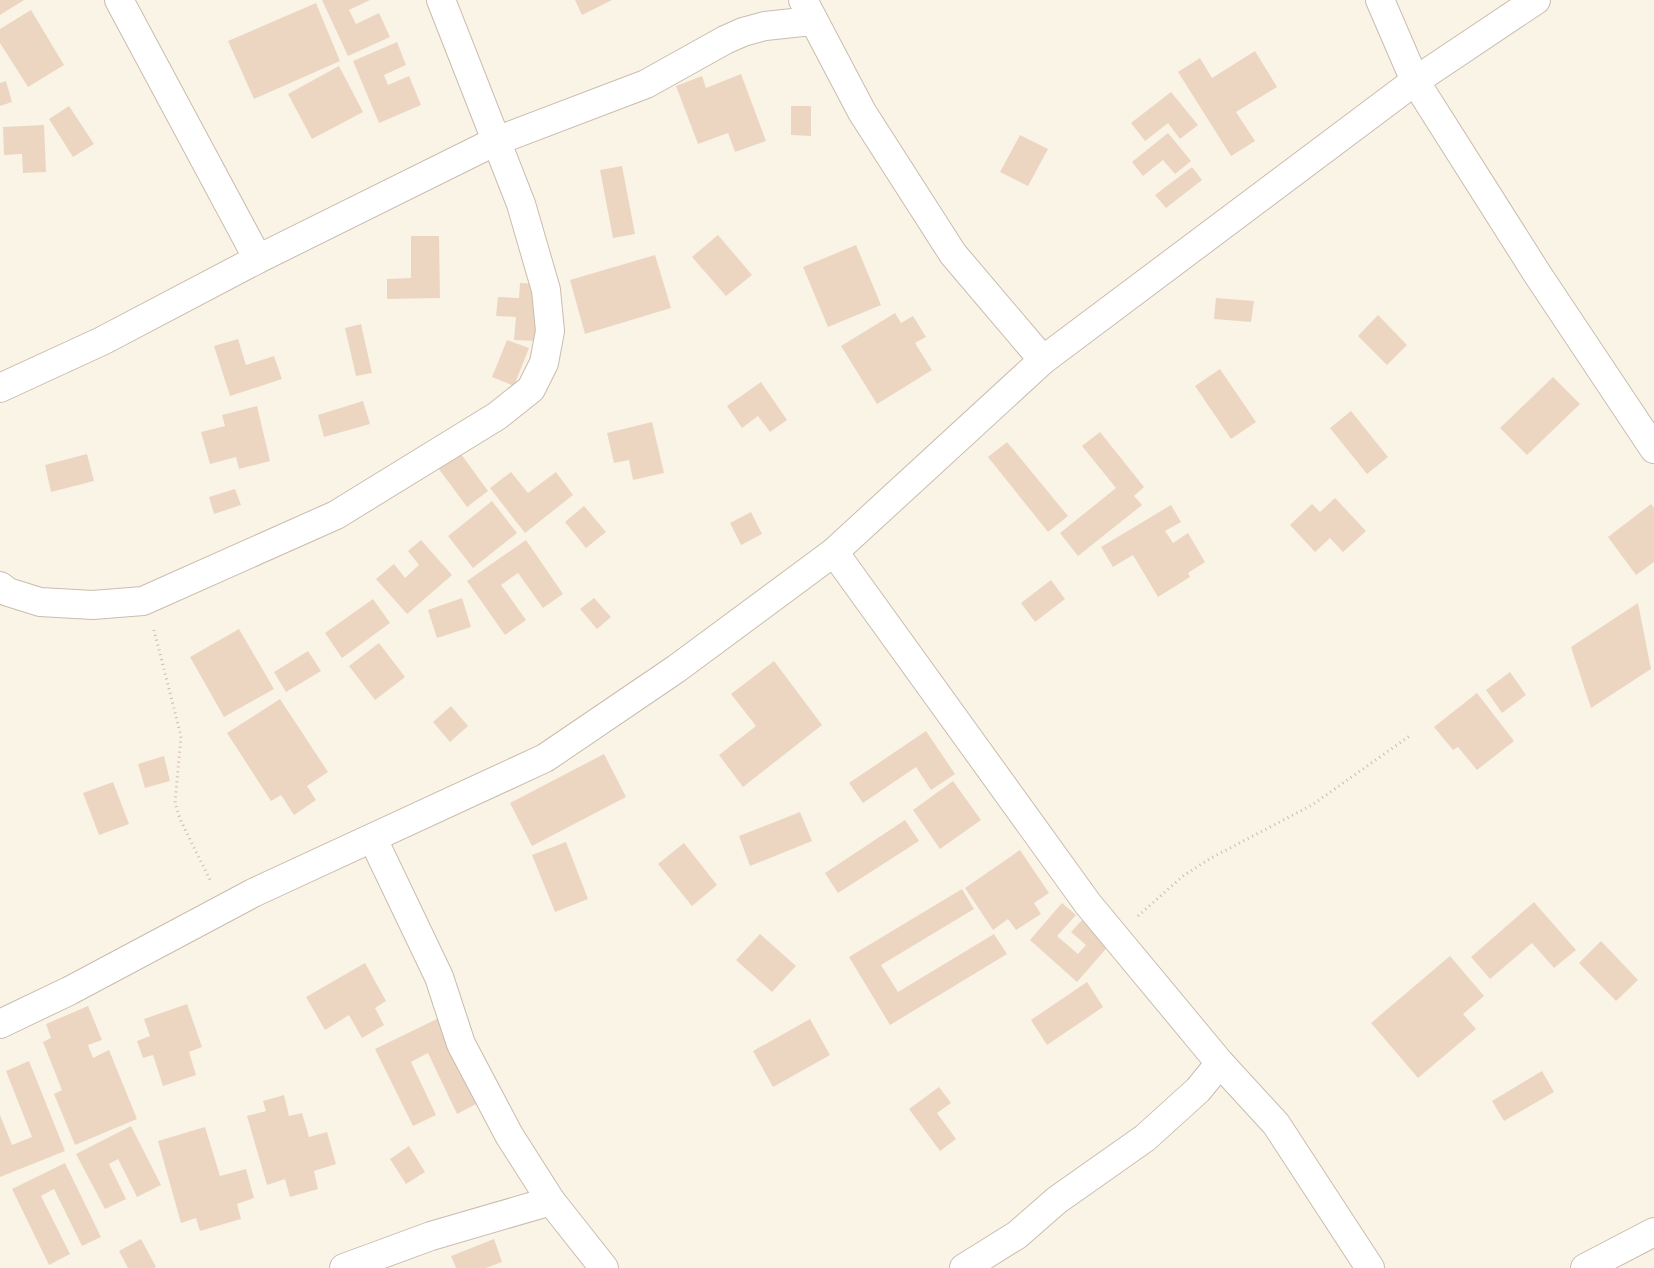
<svg xmlns="http://www.w3.org/2000/svg" width="1654" height="1268" font-family="'Source Sans 3',sans-serif">
<rect width="100%" height="100%" fill="#faf4e7"/>
<!-- building -->
<g fill="#ecd6c2">
<polygon points="0,0 24,0 0,15"/>
<polygon points="322,0 370,0 349,10 356,24 379,13 390,37 348,56"/>
<polygon points="575,0 612,0 582,15"/>
<polygon points="316,3 340,61 254,99 228,41"/>
<polygon points="31,10 64,65 28,87 0,43 0,29"/>
<polygon points="397,42 406,65 384,75 388,85 409,76 421,105 379,123 353,61"/>
<polygon points="1255,51 1277,87 1236,112 1255,141 1231,156 1178,72 1200,58 1212,78"/>
<polygon points="339,66 363,112 312,139 288,94"/>
<polygon points="741,74 766,141 735,152 728,133 698,144 676,86 702,76 706,88"/>
<polygon points="6,81 12,102 0,106 0,83"/>
<polygon points="1171,92 1198,125 1180,139 1168,123 1145,141 1131,123"/>
<polygon points="69,106 94,144 73,157 49,119"/>
<polygon points="791,106 811,106 811,136 791,135"/>
<polygon points="44,125 46,172 23,173 22,154 4,155 3,127"/>
<polygon points="1168,133 1191,161 1175,174 1163,160 1143,176 1132,162"/>
<polygon points="1020,135 1048,149 1028,186 1000,172"/>
<polygon points="622,166 635,234 613,238 600,170"/>
<polygon points="1192,167 1202,180 1166,208 1155,195"/>
<polygon points="718,235 752,275 726,296 692,257"/>
<polygon points="411,236 439,236 440,298 387,299 387,279 411,278"/>
<polygon points="856,245 881,305 828,327 803,267"/>
<polygon points="655,255 671,308 585,334 570,280"/>
<polygon points="520,283 539,284 536,341 514,340 516,317 496,316 498,297 519,298"/>
<polygon points="1216,298 1254,301 1251,322 1214,319"/>
<polygon points="895,313 901,323 913,316 926,337 915,343 932,370 877,404 841,346"/>
<polygon points="1378,315 1407,345 1387,365 1358,336"/>
<polygon points="361,324 372,373 356,376 345,328"/>
<polygon points="238,339 246,365 274,356 282,379 230,396 214,346"/>
<polygon points="507,340 529,348 514,386 492,377"/>
<polygon points="1220,369 1256,422 1231,439 1195,386"/>
<polygon points="1553,377 1580,404 1527,455 1500,428"/>
<polygon points="761,382 787,420 770,432 758,416 742,428 727,406"/>
<polygon points="363,401 370,424 324,437 318,415"/>
<polygon points="257,406 270,461 239,469 236,457 210,464 201,432 225,426 222,415"/>
<polygon points="1351,411 1388,457 1367,474 1330,428"/>
<polygon points="652,422 664,473 633,480 629,460 614,463 607,433"/>
<polygon points="1100,432 1144,487 1134,496 1142,505 1078,556 1060,533 1116,488 1082,446"/>
<polygon points="1007,442 1068,516 1048,532 988,457"/>
<polygon points="458,450 488,491 467,507 436,465"/>
<polygon points="87,454 94,481 51,492 45,465"/>
<polygon points="511,472 528,493 556,472 573,495 525,533 490,488"/>
<polygon points="235,489 241,505 214,514 209,497"/>
<polygon points="1335,498 1366,531 1343,552 1330,538 1315,552 1290,525 1312,504 1320,512"/>
<polygon points="492,501 517,533 473,568 448,536"/>
<polygon points="1651,504 1654,508 1654,562 1636,575 1608,537"/>
<polygon points="1171,505 1181,522 1165,531 1173,543 1188,533 1205,562 1188,573 1190,577 1158,597 1133,555 1113,567 1101,547"/>
<polygon points="584,506 606,532 586,548 565,522"/>
<polygon points="751,512 762,534 741,545 730,523"/>
<polygon points="421,540 452,575 407,614 376,579 394,564 405,578 419,565 408,551"/>
<polygon points="526,540 563,594 543,608 518,573 501,585 526,620 505,635 467,581"/>
<polygon points="1051,580 1065,599 1035,622 1021,603"/>
<polygon points="462,598 471,627 437,638 428,610"/>
<polygon points="594,598 611,617 597,629 580,609"/>
<polygon points="373,599 390,623 342,658 325,633"/>
<polygon points="1638,603 1651,669 1591,708 1571,647"/>
<polygon points="239,629 274,689 224,717 190,657"/>
<polygon points="379,643 405,677 375,700 349,666"/>
<polygon points="308,651 321,671 286,692 274,672"/>
<polygon points="774,661 822,725 743,787 719,755 756,726 731,694"/>
<polygon points="1510,672 1526,695 1502,713 1486,690"/>
<polygon points="1477,693 1514,741 1477,770 1458,747 1453,750 1434,727"/>
<polygon points="280,699 328,772 307,786 316,800 294,815 281,795 271,801 227,733"/>
<polygon points="451,706 468,726 450,742 433,722"/>
<polygon points="926,731 955,774 931,790 916,767 863,803 849,783"/>
<polygon points="604,754 626,797 532,846 510,803"/>
<polygon points="164,756 170,781 145,788 138,764"/>
<polygon points="953,781 981,820 940,849 913,810"/>
<polygon points="113,782 129,824 99,835 83,793"/>
<polygon points="800,812 812,841 750,866 739,836"/>
<polygon points="905,820 919,841 838,893 825,873"/>
<polygon points="566,842 588,899 555,912 532,855"/>
<polygon points="684,843 717,885 692,906 658,864"/>
<polygon points="1020,850 1049,893 1034,903 1041,914 1016,930 1008,919 993,930 965,888"/>
<polygon points="962,889 974,909 881,965 898,992 994,934 1007,954 890,1025 849,957"/>
<polygon points="1534,902 1576,950 1554,968 1532,943 1490,979 1471,957"/>
<polygon points="1062,903 1076,915 1057,936 1078,954 1086,945 1071,932 1083,919 1111,943 1077,982 1030,940"/>
<polygon points="760,934 796,966 772,992 736,960"/>
<polygon points="1601,941 1638,980 1616,1001 1579,963"/>
<polygon points="1450,956 1484,996 1463,1014 1476,1029 1418,1078 1371,1023"/>
<polygon points="365,963 386,1001 375,1008 384,1025 362,1038 349,1015 325,1030 306,997"/>
<polygon points="1087,982 1103,1007 1047,1045 1031,1020"/>
<polygon points="187,1004 202,1047 189,1052 196,1075 163,1086 153,1055 143,1058 137,1041 150,1036 144,1019"/>
<polygon points="88,1006 102,1040 88,1045 93,1058 109,1050 137,1119 75,1145 54,1094 62,1090 43,1042 51,1038 46,1024"/>
<polygon points="441,1017 482,1101 457,1114 428,1053 411,1062 436,1115 413,1126 375,1049"/>
<polygon points="810,1019 830,1055 773,1087 753,1051"/>
<polygon points="29,1061 65,1151 0,1177 0,1115 12,1145 32,1137 6,1071"/>
<polygon points="1542,1071 1554,1092 1504,1121 1492,1101"/>
<polygon points="939,1087 951,1103 937,1113 956,1139 940,1151 909,1109"/>
<polygon points="284,1095 289,1116 302,1113 309,1137 327,1132 336,1164 314,1171 318,1189 290,1197 285,1179 267,1185 247,1116 266,1111 263,1101"/>
<polygon points="131,1126 161,1185 137,1197 118,1159 109,1164 126,1199 105,1209 76,1154"/>
<polygon points="205,1127 220,1176 246,1169 254,1198 237,1204 241,1219 200,1231 196,1218 181,1223 158,1141"/>
<polygon points="409,1146 425,1172 406,1184 390,1159"/>
<polygon points="65,1163 101,1237 82,1246 54,1189 41,1196 70,1254 49,1265 12,1189"/>
<polygon points="141,1239 156,1267 154,1268 128,1268 119,1251"/>
<polygon points="494,1239 502,1262 486,1268 456,1268 451,1256"/>
</g>
<g fill="none" stroke-linecap="round" stroke-linejoin="round">
<defs>
<g id="street">
<polyline points="119,0 258,259"/>
<polyline points="803,0 862,112 953,254 1043,360"/>
<polyline points="1380,0 1415,81 1538,275 1654,449"/>
<polyline points="0,388 102,341 258,259 496,141 646,84 725,40 743,32 765,26 812,21"/>
<polyline points="834,552 1088,904 1220,1063 1276,1124 1370,1268"/>
<polyline points="0,586 8,592 40,602 93,605 143,601 336,515 497,416 531,389 544,363 550,331 546,290 521,204 441,0"/>
<polyline points="373,839 439,977 461,1044 509,1135 551,1201 604,1268"/>
<polyline points="0,1024 69,991 253,893 545,758 676,669 834,552 1043,360 1415,81 1536,0"/>
<polyline points="344,1268 431,1236 551,1201"/>
<polyline points="964,1268 1017,1235 1057,1200 1145,1138 1198,1090 1220,1063"/>
<polyline points="1585,1268 1654,1232"/>
</g>
</defs>
<!-- street casing -->
<use href="#street" stroke="#cabcae" stroke-width="30"/>
<!-- path -->
<g stroke="#d1b9a5" stroke-width="3" stroke-dasharray="1 4" stroke-linecap="butt">
<polyline points="154,630 181,736 175,803 180,819 211,882"/>
<polyline points="1138,916 1183,876 1211,858 1312,805 1411,735"/>
</g>
<!-- street -->
<use href="#street" stroke="#fff" stroke-width="28"/>
</g>
</svg>
